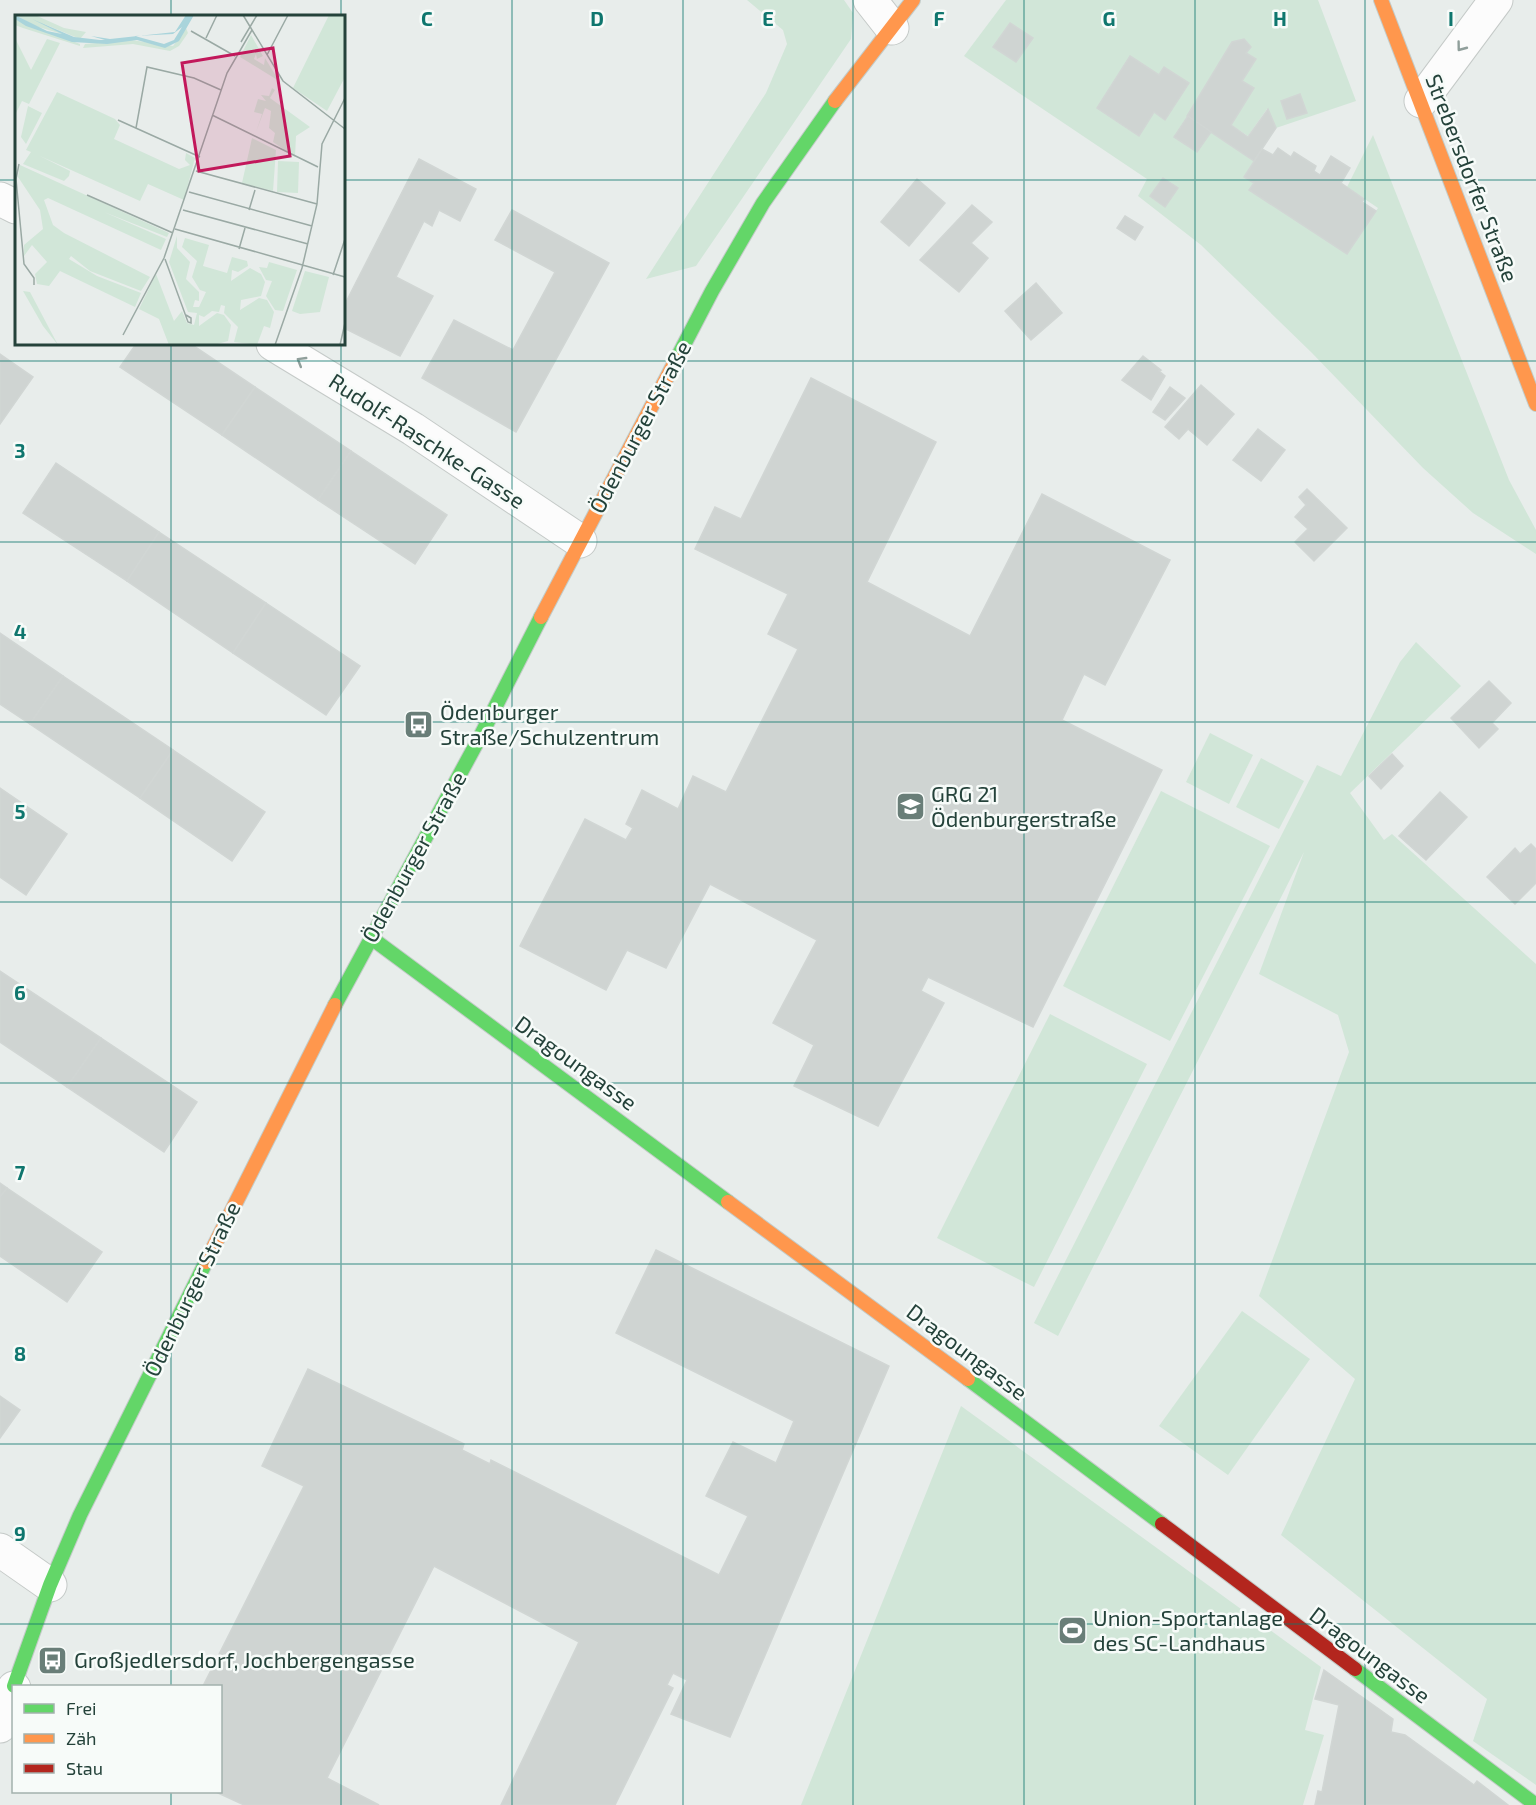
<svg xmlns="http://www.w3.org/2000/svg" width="1536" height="1805" font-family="'Exo 2',sans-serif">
<rect width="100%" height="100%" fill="#e8edeb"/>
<!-- green -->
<g fill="#d1e6d8">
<polygon points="747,0 844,0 853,13 851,39 696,266 646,279 766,93 787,44 783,30"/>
<polygon points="1006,0 1318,0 1356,101 1276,128 1267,109 1248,136 1231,125 1254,88 1242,81 1256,59 1246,53 1251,47 1244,39 1232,43 1187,116 1254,161 1244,177 1254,183 1250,189 1347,253 1378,208 1347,187 1373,135 1509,480 1536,530 1536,554 1473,513 1423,468 1312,353 1201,245 1138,196 1147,179 964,56"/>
<polygon points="1416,642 1461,686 1350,793 1384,840 1392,834 1536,964 1536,1785 1473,1741 1487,1699 1281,1535 1355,1379 1259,1296 1349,1052 1338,1015 1259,974 1304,852 1058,1336 1034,1323 1317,765 1341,776 1400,662"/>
<polygon points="1210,733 1253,755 1229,804 1186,782"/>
<polygon points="1261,758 1304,781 1279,829 1236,807"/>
<polygon points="1161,791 1270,846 1170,1041 1063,986"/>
<polygon points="1050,1014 1147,1064 1034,1287 937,1238"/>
<polygon points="1242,1311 1310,1359 1228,1475 1159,1426"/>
<polygon points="961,1406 1321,1667 1305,1730 1324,1735 1303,1805 801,1805"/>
</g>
<!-- building -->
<g fill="#cfd4d2" stroke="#d1d6d4" stroke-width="1.5">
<polygon points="1010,23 1033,38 1016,62 993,47"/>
<polygon points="1244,39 1251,47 1246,53 1256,59 1242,81 1254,88 1231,125 1248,137 1268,109 1276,128 1254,161 1187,116 1232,42"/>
<polygon points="1130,56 1159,75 1164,67 1189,83 1165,120 1154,112 1139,136 1097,108"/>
<polygon points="1300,94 1307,113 1287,119 1281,101"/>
<polygon points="1188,116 1211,132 1197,152 1174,137"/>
<polygon points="1278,148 1291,157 1294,152 1316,166 1314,171 1320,175 1331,156 1350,168 1341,183 1364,199 1362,202 1376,211 1347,254 1249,190 1254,183 1244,177 1262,149 1273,155"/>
<polygon points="419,159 476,189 460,221 439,210 432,226 424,221 396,277 433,296 400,356 344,328 344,306"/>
<polygon points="1163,178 1178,188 1165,207 1150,196"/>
<polygon points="917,179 945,203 909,246 881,222"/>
<polygon points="972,205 992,222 971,243 988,258 959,292 920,260"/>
<polygon points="512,210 609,263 516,432 422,378 454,320 513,350 555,272 495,240"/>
<polygon points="1125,216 1143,227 1135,240 1117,228"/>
<polygon points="1036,283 1062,313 1031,340 1005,311"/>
<polygon points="136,344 191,344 255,387 222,435 120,367"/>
<polygon points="0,354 33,377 0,424"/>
<polygon points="1143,356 1161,370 1159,371 1165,376 1151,400 1122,380"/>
<polygon points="811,378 936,442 867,582 970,636 1042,494 1170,560 1105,685 1084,674 1062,720 1162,770 1033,1027 928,977 921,991 944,1003 878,1126 794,1086 814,1045 773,1023 817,940 710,884 666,968 627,950 606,990 520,946 585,819 626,840 633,828 626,824 642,790 678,809 693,776 726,792 798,649 768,634 788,594 695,549 715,507 741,519"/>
<polygon points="1201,385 1234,414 1207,445 1188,429 1179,439 1165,427"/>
<polygon points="255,387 351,451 318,500 222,435"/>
<polygon points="1170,387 1185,398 1165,420 1153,412"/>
<polygon points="1258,429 1285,450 1261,481 1233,460"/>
<polygon points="351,451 447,515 415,564 318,500"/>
<polygon points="56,463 159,532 127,581 23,513"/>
<polygon points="1307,489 1347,528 1314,561 1295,542 1308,529 1295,517 1306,505 1299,497"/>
<polygon points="159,532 266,603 233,653 127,581"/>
<polygon points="266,603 360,666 326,715 233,653"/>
<polygon points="0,633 63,676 30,724 0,704"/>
<polygon points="63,676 173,750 140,798 30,724"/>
<polygon points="1489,681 1511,703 1492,723 1498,729 1479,748 1451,718"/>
<polygon points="173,750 265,812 232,861 140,798"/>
<polygon points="1392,754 1403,766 1381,789 1369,776"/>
<polygon points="0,788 67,834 26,895 0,877"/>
<polygon points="1440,792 1467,817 1426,860 1399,836"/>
<polygon points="1531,844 1536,849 1536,883 1515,904 1487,877 1515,848 1520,854"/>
<polygon points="0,971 101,1038 67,1087 0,1042"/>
<polygon points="101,1038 197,1102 164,1152 67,1087"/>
<polygon points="0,1183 7,1188 0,1197"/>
<polygon points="7,1188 102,1252 67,1302 0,1256 0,1197"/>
<polygon points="656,1250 889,1366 730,1737 671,1714 687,1680 673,1673 667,1685 673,1688 615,1805 501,1805 579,1642 434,1566 327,1778 379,1805 244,1805 216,1792 220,1792 220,1686 203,1686 304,1486 262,1466 308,1369 464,1444 462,1450 490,1464 491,1460 719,1575 748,1516 706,1496 733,1442 776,1463 794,1421 616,1333"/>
<polygon points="0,1396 20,1410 0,1438"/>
<polygon points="1324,1670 1393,1719 1391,1732 1405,1735 1474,1785 1477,1781 1508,1805 1315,1805 1318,1791 1322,1792 1339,1705 1315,1699"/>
</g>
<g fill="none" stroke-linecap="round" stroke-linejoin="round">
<defs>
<g id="street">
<polyline points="870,0 892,28"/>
<polyline points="1421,101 1496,0"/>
<polyline points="0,199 16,207"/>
<polyline points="273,344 413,429 580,541"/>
<polyline points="0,1550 50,1585"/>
<polyline points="0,1726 14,1688"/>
</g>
<g id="fast">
<polyline points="676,360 712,291 763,203 835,101"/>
<polyline points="370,937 728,1202"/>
<polyline points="335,1005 480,737 541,617"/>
<polyline points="968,1379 1162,1524"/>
<polyline points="1355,1669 1536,1805"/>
<polyline points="14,1686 50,1585 80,1515 206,1262"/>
</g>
<g id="slow">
<polyline points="1381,0 1536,404"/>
<polyline points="835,101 913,0"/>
<polyline points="541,617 676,360"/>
<polyline points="728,1202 968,1379"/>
<polyline points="206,1262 335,1005"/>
</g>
<polyline id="jam" points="1162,1524 1355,1669"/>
</defs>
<!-- street casing -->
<use href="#street" stroke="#c5cac8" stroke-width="35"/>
<!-- fast casing -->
<use href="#fast" stroke="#c3cbc8" stroke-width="16"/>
<!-- slow casing -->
<use href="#slow" stroke="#c3cbc8" stroke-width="16"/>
<!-- jam casing -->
<use href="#jam" stroke="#c3cbc8" stroke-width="16"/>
<!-- street -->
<use href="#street" stroke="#fcfcfc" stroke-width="33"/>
<!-- fast -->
<use href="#fast" stroke="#63d668" stroke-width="14"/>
<!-- slow -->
<use href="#slow" stroke="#ff974d" stroke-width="14"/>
<!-- jam -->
<use href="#jam" stroke="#b3261e" stroke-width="14"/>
</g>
<!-- one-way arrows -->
<defs><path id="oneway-chevron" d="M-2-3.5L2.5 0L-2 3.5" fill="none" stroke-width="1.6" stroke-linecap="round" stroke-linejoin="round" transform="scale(1.5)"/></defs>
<g stroke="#909f9b">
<use href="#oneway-chevron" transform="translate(1461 47) rotate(127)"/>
<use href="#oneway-chevron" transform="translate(301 361) rotate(-149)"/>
</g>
<!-- grid -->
<path fill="none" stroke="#0f766e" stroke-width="1.5" stroke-opacity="0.55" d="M171,0V16M341,0V16M512,0V1805M683,0V1805M853,0V1805M1024,0V1805M1195,0V1805M1365,0V1805M0,180H16M344,180H1536M171,344V1686M341,344V1805M0,361H1536M0,542H1536M0,722H1536M0,902H1536M0,1083H1536M0,1264H1536M0,1444H1536M0,1624H1536M171,1792V1805"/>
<!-- icons -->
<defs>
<symbol id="bus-square" viewBox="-11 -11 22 22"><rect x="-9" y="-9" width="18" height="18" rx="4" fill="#697e78" stroke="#f7fbf9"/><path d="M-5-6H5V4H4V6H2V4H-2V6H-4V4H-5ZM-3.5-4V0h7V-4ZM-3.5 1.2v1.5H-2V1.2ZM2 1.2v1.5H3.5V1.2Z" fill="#fff"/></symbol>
<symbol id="school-square" viewBox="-11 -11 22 22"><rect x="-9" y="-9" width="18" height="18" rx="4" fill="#697e78" stroke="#f7fbf9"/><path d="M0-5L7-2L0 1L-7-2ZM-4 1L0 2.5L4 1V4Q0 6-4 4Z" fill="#fff"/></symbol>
<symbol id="stadium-square" viewBox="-11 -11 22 22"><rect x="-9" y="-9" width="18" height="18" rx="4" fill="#697e78" stroke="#f7fbf9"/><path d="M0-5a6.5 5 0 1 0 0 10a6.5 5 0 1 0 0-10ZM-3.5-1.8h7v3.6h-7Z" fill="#fff"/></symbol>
</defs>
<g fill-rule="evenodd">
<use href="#bus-square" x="402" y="708" width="33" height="33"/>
<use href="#school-square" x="894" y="790" width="33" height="33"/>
<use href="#stadium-square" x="1056" y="1614" width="33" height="33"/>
<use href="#bus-square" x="36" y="1644" width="33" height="33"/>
</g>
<g text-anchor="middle" stroke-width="5" stroke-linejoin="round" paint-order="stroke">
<!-- street labels -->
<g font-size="22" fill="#24423a" stroke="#f7fbf9">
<text transform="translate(1472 178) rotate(69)" y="8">Strebersdorfer Straße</text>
<text transform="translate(640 427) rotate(-62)" y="8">Ödenburger Straße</text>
<text transform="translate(427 441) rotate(33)" y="8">Rudolf-Raschke-Gasse</text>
<text transform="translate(414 857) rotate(-61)" y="8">Ödenburger Straße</text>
<text transform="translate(576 1063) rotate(36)" y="8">Dragoungasse</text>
<text transform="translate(192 1289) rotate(-64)" y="8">Ödenburger Straße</text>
<text transform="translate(967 1352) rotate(37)" y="8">Dragoungasse</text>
<text transform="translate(1370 1655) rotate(37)" y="8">Dragoungasse</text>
</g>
<!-- poi labels -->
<g font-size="22" fill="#24423a" stroke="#f7fbf9" text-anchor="start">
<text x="440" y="720">Ödenburger<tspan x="440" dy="25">Straße/Schulzentrum</tspan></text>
<text x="931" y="802">GRG 21<tspan x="931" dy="25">Ödenburgerstraße</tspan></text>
<text x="1093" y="1626">Union-Sportanlage<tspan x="1093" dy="25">des SC-Landhaus</tspan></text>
<text x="74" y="1668">Großjedlersdorf, Jochbergengasse</text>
</g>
</g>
<!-- overview -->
<g transform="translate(15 15)">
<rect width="330" height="330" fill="#e8edeb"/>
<path d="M1,0H20L49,13L71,17L65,24L29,9L47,19L20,11ZM314,0H330V62L312,96L278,73ZM0,4L65,29V31L8,13L0,10ZM171,13L173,18L164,31L155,36L118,29L68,33L70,29L116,25L158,31ZM236,20L248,41L242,44L241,39L239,44L249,50L250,43L264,66L225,42ZM0,23L16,55L32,24L45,28L14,89L7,86L1,98ZM257,73L260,75L255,83L295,112L281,121L280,142L258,127L260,118L254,113L256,96L250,93L241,117L247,99L239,97L243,84L251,86L246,80L254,81ZM42,77L100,104L105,110L99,124L164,154L175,150L170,145L171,138L180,143L169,185L133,169L125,186L25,141L55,156L54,161L49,166L8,149L16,137L11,135ZM13,91L27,98L11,129L6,122ZM237,123L261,135L258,176L227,168ZM263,146L284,147L283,178L262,177ZM5,150L154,218L152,222L89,197L151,224L146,235L33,183L29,185L38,210L49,218L135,262L126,276L75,256L56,241L54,244L82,261L126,278L120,292L45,256L34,271L22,269L20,259L32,247L17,230L9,241V230L28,214L25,195L3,162ZM162,221V233L175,247L171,264L184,277V286L180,285L178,292H184L191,277L185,275L177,262L182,246L167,232L170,223L194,230L188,251L212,258L217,242L232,246L233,251L223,257L217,255L216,266L235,253L246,259L250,267L246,281L226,285L225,295L244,283L252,285L259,297L255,313L249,311L242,330L219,327L223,312L209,298L210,291L206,290L204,297L197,296L189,302L184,300V311L202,298L209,300L216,310L213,326L199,330H154L144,304L124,294L141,259L159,306L167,296L172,308L179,310L182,298L173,297L154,247ZM254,247L282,255L268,296L260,295L251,281L257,266L251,265L244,252L252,253ZM290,256L314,262L305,297L285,299L277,296ZM8,276L15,277L43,330L28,311Z" fill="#d1e6d8"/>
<path d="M0,0L32,16L47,19L17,4L59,22L85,25H90L76,21L95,24L160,17L171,0H179L164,26L150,33L122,25L92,29L57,27L11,11L0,4ZM167,12L159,25L149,29L120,21L158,19Z" fill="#a9d4db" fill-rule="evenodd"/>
<path fill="none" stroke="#9aa9a4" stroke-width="1.5" d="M228,0L268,66L330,114M176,16L220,41M191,23L202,0M226,27L242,0M252,40L273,0M197,100L303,152M103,105L185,142M121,113L132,52L179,63L206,75M4,149L1,164L9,249L19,263V270M181,156L302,189M174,177L297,211M72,180L158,218M168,195L293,229M234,195L240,175M160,214L330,262M224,234L230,213M150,244L173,307L176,308V303L171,300M318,260L330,224M108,320L149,243L212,58L237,15M260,330L287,253L302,189L307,129L330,83M325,330L330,308"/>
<path fill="#c2185b" fill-opacity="0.15" stroke="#c2185b" stroke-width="3" d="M258,33L275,141L184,156L167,48Z"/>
<rect width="330" height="330" fill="none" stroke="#24423a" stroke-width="3"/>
</g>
<g font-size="20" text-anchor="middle" font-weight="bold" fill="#0f766e" stroke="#f7fbf9" stroke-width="5" stroke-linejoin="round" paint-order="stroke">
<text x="427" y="26">C</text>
<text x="597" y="26">D</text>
<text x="768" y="26">E</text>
<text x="939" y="26">F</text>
<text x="1109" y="26">G</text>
<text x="1280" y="26">H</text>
<text x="1451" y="26">I</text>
<text x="20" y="458">3</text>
<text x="20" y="639">4</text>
<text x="20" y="819">5</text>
<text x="20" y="1000">6</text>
<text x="20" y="1180">7</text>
<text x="20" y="1361">8</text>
<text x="20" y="1541">9</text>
</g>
<!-- legend -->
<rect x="12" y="1685" width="210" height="108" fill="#f7fbf9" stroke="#a3b1ad" stroke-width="1.5"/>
<rect x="24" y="1704" width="30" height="9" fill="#63d668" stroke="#a3b1ad" stroke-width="1.5"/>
<text x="66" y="1715" font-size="18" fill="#24423a">Frei</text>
<rect x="24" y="1734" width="30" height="9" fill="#ff974d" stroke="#a3b1ad" stroke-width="1.5"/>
<text x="66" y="1745" font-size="18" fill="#24423a">Zäh</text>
<rect x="24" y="1764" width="30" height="9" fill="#b3261e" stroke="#a3b1ad" stroke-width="1.5"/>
<text x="66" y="1775" font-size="18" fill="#24423a">Stau</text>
</svg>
